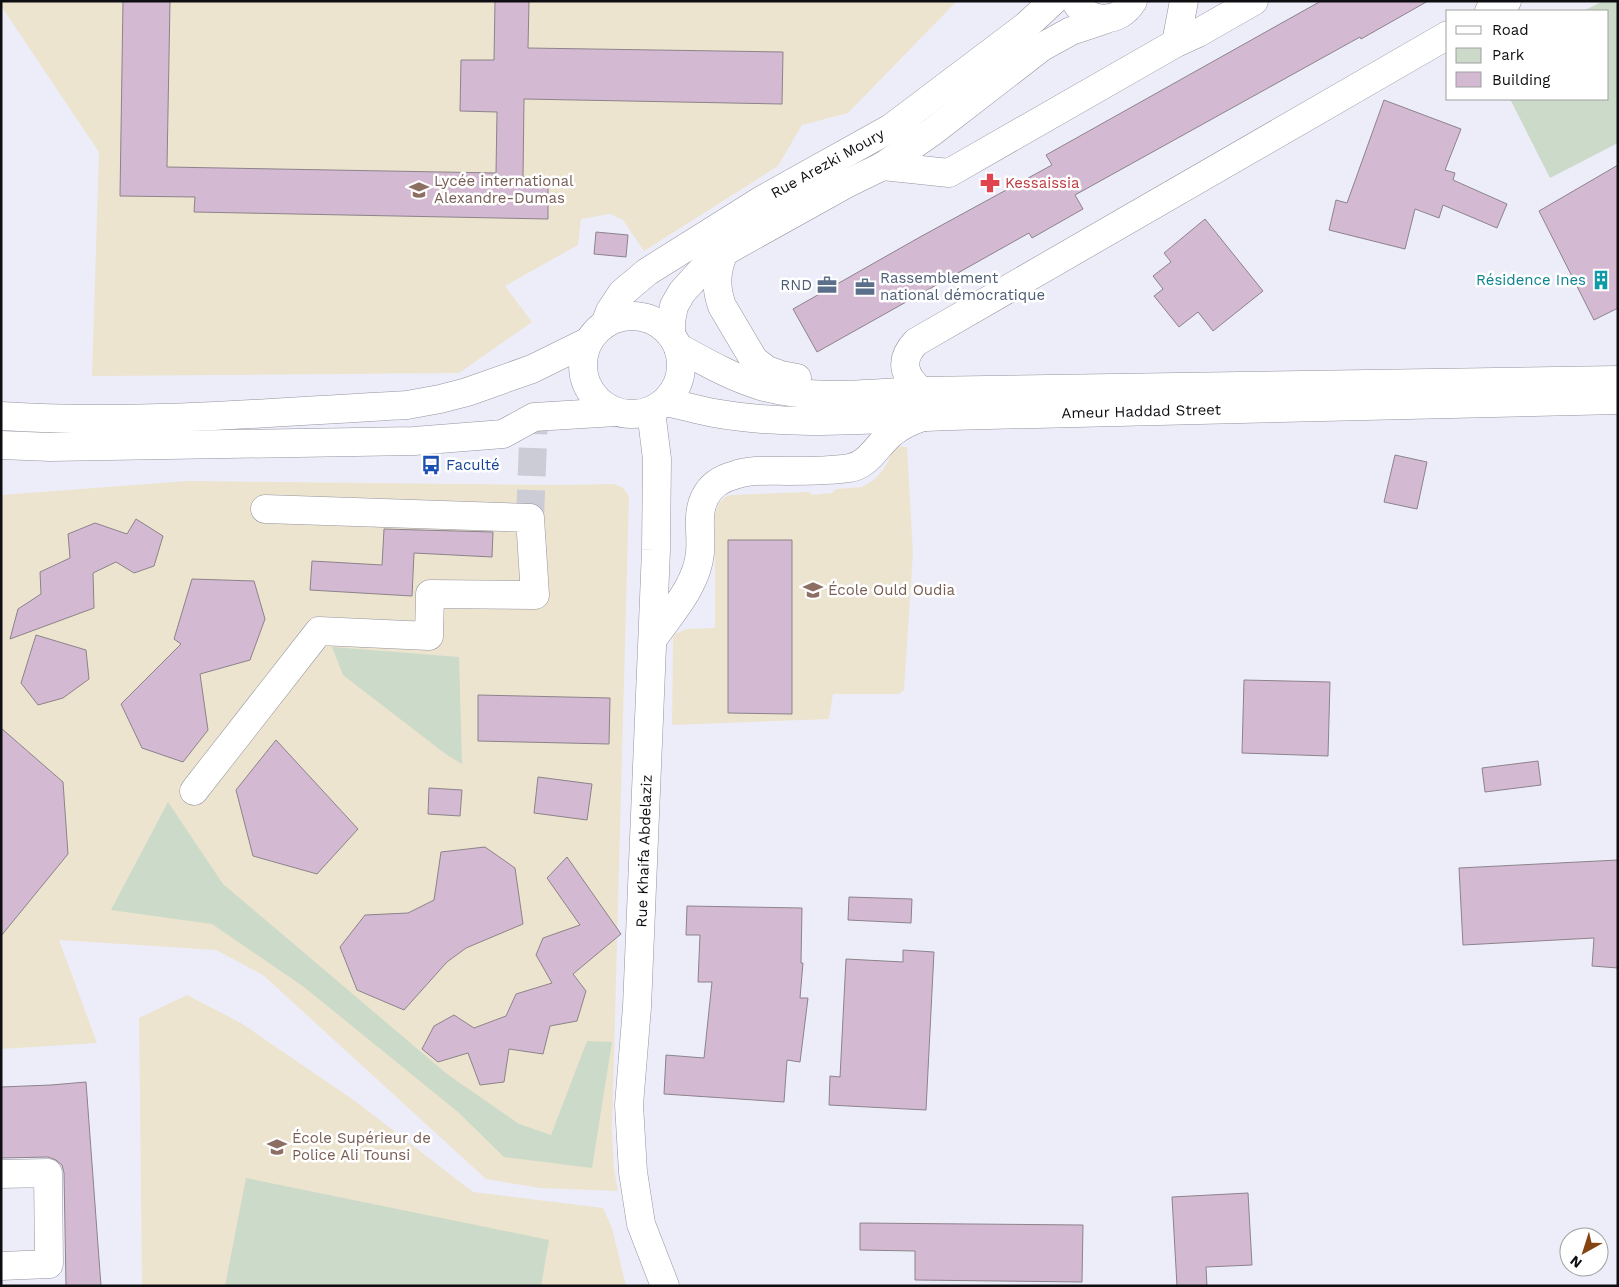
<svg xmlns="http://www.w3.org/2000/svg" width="1619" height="1287" font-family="'Work Sans',sans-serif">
<rect width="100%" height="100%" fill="#ededfa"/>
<!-- education -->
<g fill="#ece4cf">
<polygon points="1,1 957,1 848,113 802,125 778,166 644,251 623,220 610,214 581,219 578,245 505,286 532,322 459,373 92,376 99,152 1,6"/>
<polygon points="894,446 907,447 913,553 904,690 899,694 833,694 829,719 672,725 673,638 675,634 687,629 715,628 715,513 719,503 725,497 731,495 809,492 812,495 832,493 836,489 862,487 874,480 883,470 889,460"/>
<polygon points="187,481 559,485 613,484 622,487 629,496 612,1130 614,1169 618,1191 540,1188 486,1179 263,975 216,950 59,940 97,1043 1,1049 1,495"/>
<polygon points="187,995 241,1023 355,1101 473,1192 603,1208 612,1228 626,1286 142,1286 139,1018"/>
</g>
<!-- green -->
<g fill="#cbdac9">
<polygon points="1603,1 1618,1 1618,143 1550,178 1510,99 1608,99 1608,11 1583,11"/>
<polygon points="332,647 459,657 462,764 447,755 343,675"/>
<polygon points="168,802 223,884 447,1074 519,1124 551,1135 587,1041 612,1042 592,1168 504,1157 458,1112 304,987 212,924 111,910"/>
<polygon points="246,1178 549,1240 541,1286 225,1286"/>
</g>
<!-- building -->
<g fill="#d3b9d1" stroke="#8c838b">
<polygon points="123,1 170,1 167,167 496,173 497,112 460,111 461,60 494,60 495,1 529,1 528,48 783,52 782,104 524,99 523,177 548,177 548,219 194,212 195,197 120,196"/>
<polygon points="1321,1 1428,1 1361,39 1360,37 1075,195 1083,209 1032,238 1029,233 817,352 793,309 920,237 1052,165 1046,155"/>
<polygon points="1384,100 1461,129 1445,170 1455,173 1453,180 1507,204 1497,228 1443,205 1439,218 1415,209 1405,249 1329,230 1336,200 1347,203"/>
<polygon points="1618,165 1618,308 1594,320 1539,211"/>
<polygon points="1205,219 1263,291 1213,331 1198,312 1179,327 1154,296 1163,289 1153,276 1171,262 1164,253"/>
<polygon points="596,232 628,235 626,257 594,254"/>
<polygon points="1395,455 1427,462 1417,509 1384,502"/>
<polygon points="136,519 163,536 154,566 134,573 116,562 93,573 94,608 10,639 18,609 41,594 40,572 70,558 68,534 95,523 127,534"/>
<polygon points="384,529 493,532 492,557 414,553 412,596 310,590 312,561 382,565"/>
<polygon points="728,540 792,540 792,714 728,713"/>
<polygon points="192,579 254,581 265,619 250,660 200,674 208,730 183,762 142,748 121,704 181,644 174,639"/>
<polygon points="36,635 86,650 89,679 63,698 38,705 21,683"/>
<polygon points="1244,680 1330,682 1328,756 1242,753"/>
<polygon points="478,695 610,698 609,744 478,741"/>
<polygon points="1,728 63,782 68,854 1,936"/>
<polygon points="276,740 358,829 317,874 253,856 236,790"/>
<polygon points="1538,761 1541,785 1485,792 1482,768"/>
<polygon points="538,777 592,784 587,820 534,813"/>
<polygon points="429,788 462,790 460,816 428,814"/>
<polygon points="485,847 515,868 523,924 466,948 447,962 404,1010 357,990 340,947 365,915 408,913 434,900 441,852"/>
<polygon points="567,857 621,934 573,974 586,991 577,1021 550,1026 543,1054 509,1049 504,1082 480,1085 468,1053 438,1062 422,1049 434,1026 454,1015 474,1028 506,1016 516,994 552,983 536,955 543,938 580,925 547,878"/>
<polygon points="1618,860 1618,968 1592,966 1594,938 1463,945 1459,868"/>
<polygon points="849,897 912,899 911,923 848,920"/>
<polygon points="687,906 802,908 801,963 803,963 800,998 808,998 800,1062 787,1060 784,1102 664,1094 666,1055 704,1058 712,982 698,982 700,935 686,935"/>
<polygon points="903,950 934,952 926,1110 829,1105 830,1076 840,1077 846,959 903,962"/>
<polygon points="86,1082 101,1286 66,1286 64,1173 62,1165 56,1160 48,1157 1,1158 1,1087 51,1085"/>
<polygon points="1248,1193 1252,1265 1206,1267 1207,1286 1177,1286 1172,1197"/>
<polygon points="860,1223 1083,1225 1082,1282 915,1280 915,1251 860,1250"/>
</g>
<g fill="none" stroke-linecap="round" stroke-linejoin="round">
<!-- minor-tunnel -->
<polyline stroke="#ccccd7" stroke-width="28" stroke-dasharray="28 14" stroke-linecap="butt" points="530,518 534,417"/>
<defs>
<g id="minor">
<polyline points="1489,11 1507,1"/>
<polyline points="1176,43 1184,1"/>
<polyline points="883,166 949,173 1176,43 1198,33 1254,1"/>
<path d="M921,391C903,375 899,360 916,342L1448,35"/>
<polyline points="651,411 657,459 656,550 637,1007 629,1105 633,1172 641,1224 665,1286"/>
<path d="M653,639C671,613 697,585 700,553C702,534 696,515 705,497C711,485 723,478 735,475C751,469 771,471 788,471C808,471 829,471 849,468C868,466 878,444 892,433C901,425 911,421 922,417"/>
<polyline points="194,791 319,631 429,636 430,594 535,595 530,518 265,509"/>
<polyline points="1,1174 48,1173 49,1264 1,1266"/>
</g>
<g id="major">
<path d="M1075,1C1089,25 1119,24 1133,1"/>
<path d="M724,252C716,271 715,286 722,306L754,360L767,370L781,375L797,378"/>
<circle cx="632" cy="365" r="49"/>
<path id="s1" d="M605,324L610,311L622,293L647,272L760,201L891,128L1026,26L1053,1"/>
<polyline points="671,335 671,321 674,306 682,292 702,270 724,252 846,184 883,166 932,132 1042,47 1071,31 1104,20"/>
<path d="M678,347C705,362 731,377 761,386C812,401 869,393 921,391L1618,380"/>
<path id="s2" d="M665,402C681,405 698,410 714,413C791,427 872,419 950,416L1618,400"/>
<path d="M1,416C136,425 272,412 407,405L440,399L467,392L532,369L589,341"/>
<polyline points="1,445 50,447 414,441 503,434 534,417 616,412"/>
</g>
</defs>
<!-- minor casing -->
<use href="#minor" stroke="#93939e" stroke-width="29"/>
<!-- major casing -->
<use href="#major" stroke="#93939e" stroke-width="29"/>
<!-- minor -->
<use href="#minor" stroke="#fff" stroke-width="28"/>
<!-- major -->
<use href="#major" stroke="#fff" stroke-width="28"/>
</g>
<!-- icons -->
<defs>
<symbol id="pharmacy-bare" viewBox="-9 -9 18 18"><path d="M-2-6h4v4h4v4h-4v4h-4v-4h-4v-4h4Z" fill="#e0444e" stroke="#fff" stroke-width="2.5" paint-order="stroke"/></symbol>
<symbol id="school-bare" viewBox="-9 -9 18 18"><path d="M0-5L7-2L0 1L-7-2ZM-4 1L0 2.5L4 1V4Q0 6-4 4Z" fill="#8d6e63" stroke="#fff" stroke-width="2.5" paint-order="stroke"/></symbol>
<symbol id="building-bare" viewBox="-9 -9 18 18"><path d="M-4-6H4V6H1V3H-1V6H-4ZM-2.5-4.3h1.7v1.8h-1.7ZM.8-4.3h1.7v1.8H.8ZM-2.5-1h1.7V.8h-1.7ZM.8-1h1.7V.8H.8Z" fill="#0f9aa8" stroke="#fff" stroke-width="2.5" paint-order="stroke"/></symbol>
<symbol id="office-bare" viewBox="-9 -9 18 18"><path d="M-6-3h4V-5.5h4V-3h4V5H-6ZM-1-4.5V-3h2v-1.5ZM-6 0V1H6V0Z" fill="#5c6f8a" stroke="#fff" stroke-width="2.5" paint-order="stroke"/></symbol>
<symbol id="bus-bare" viewBox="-9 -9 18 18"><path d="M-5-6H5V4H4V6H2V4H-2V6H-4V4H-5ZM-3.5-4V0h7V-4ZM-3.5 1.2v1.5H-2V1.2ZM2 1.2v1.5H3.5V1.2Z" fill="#1a4fb4" stroke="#fff" stroke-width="2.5" paint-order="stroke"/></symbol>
<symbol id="university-bare" viewBox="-9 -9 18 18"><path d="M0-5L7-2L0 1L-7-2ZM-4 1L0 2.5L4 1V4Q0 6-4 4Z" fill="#8d6e63" stroke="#fff" stroke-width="2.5" paint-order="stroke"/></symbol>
</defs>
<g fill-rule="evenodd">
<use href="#pharmacy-bare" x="976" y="169" width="28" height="28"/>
<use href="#school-bare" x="405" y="176" width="28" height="28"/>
<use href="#building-bare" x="1587" y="266" width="28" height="28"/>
<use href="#office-bare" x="813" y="271" width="28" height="28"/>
<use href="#office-bare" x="851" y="273" width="28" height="28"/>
<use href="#bus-bare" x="417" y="451" width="28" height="28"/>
<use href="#school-bare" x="799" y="576" width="28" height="28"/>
<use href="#university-bare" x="263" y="1133" width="28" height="28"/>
</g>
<g text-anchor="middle" stroke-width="5" stroke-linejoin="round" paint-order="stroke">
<!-- street labels -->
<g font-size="15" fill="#0e0e12" stroke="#fff">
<text dy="5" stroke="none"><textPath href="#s1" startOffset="279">Rue Arezki Moury</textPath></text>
<text dy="5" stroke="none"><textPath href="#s2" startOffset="478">Ameur Haddad Street</textPath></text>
<text transform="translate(644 851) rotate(-88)" y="5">Rue Khaifa Abdelaziz</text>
</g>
<!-- education labels -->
<g font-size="15" fill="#785e54" stroke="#fff" text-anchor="start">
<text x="434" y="186">Lycée international<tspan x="434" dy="17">Alexandre-Dumas</tspan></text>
<text x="828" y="595">École Ould Oudia</text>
<text x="292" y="1143">École Supérieur de<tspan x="292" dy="17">Police Ali Tounsi</tspan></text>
</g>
<!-- health labels -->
<g font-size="15" fill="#be3a42" stroke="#fff" text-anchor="start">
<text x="1005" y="188">Kessaissia</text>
</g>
<!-- service labels -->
<g font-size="15" fill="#4e5e75" stroke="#fff" text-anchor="start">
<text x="880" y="283">Rassemblement<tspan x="880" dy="17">national démocratique</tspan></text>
<text x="812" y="290" text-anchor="end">RND</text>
</g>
<!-- culture labels -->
<g font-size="15" fill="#0d838f" stroke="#fff" text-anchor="end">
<text x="1586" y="285">Résidence Ines</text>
</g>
<!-- transit labels -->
<g font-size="15" fill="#164399" stroke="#fff" text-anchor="start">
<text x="446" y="470">Faculté</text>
</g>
</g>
<!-- border -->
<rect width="1619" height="1287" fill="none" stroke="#0e0e12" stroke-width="5"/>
<!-- legend -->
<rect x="1446" y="10" width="162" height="90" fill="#ffffff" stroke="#9f9fa0"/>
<rect x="1456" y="26" width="25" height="8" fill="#ffffff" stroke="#9f9fa0"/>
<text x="1492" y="35" font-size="15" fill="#0e0e12">Road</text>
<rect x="1456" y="48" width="25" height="15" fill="#cbdac9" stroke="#9f9fa0"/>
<text x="1492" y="60" font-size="15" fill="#0e0e12">Park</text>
<rect x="1456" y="72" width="25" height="15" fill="#d3b9d1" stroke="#9f9fa0"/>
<text x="1492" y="85" font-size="15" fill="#0e0e12">Building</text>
<!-- north arrow -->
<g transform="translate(1584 1252) rotate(219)"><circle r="24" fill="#ffffff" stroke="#9f9fa0"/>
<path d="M0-4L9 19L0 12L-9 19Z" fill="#854310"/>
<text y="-8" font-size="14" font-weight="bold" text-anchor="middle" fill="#0e0e12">N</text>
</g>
</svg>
